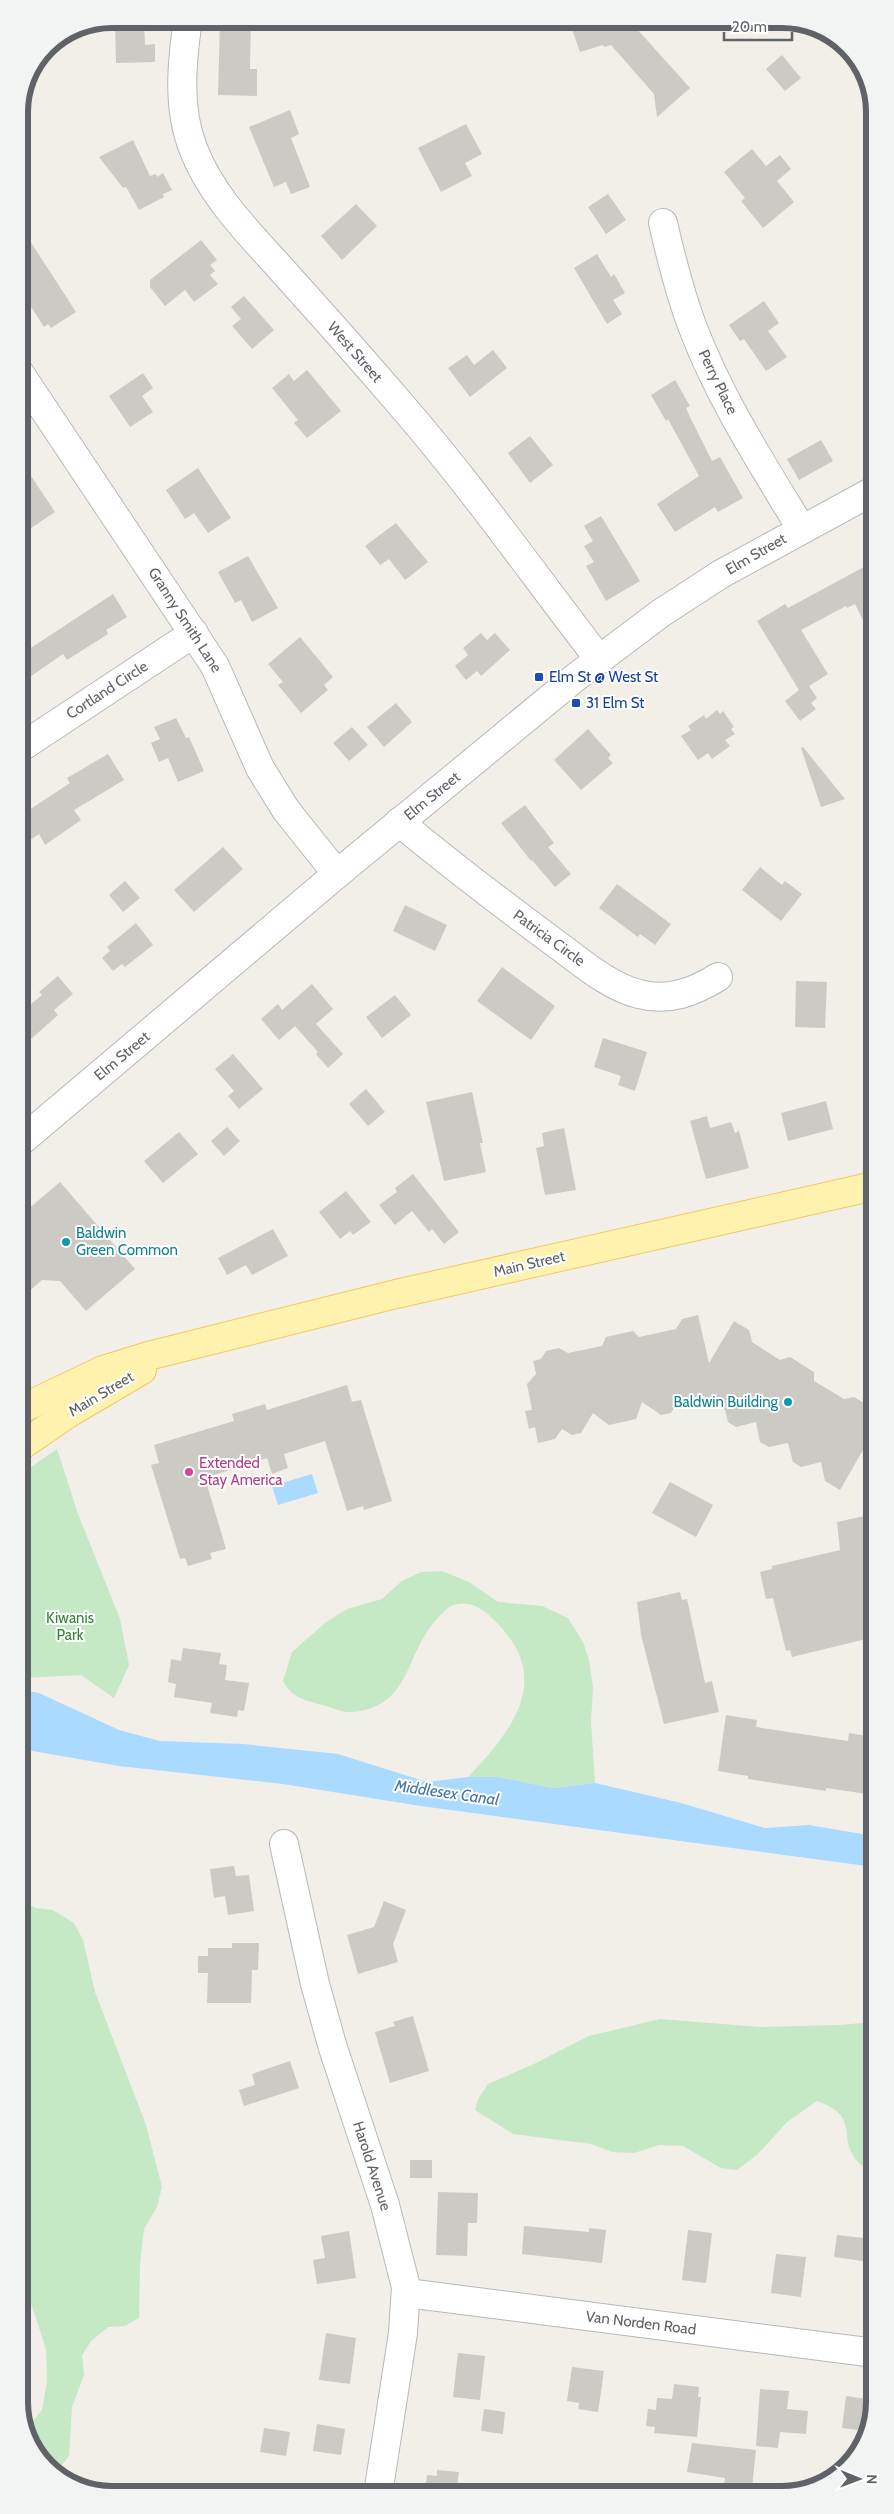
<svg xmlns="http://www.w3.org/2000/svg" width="894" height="2514" font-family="Cabin,sans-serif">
<rect width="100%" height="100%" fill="#f1efe8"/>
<!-- green -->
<g fill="#c5e8c5">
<polygon points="57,1449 78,1514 120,1619 129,1665 114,1698 81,1675 21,1678 21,1474"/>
<path d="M442,1571L469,1582L498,1602L542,1606L568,1618L583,1642L589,1660L593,1687L591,1722L595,1783L553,1788L498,1777H468C512,1731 554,1679 496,1622C486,1611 473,1601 457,1604C448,1606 442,1613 436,1620C404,1656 411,1707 352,1712C344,1713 334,1708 326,1706C308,1701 292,1699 283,1681L292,1652L325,1623L347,1609L382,1599L402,1581L421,1572Z"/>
<polygon points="21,1901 36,1908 53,1910 74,1923 83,1940 95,1992 146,2125 162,2187 157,2207 144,2229 140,2264 139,2318 125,2326 108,2327 91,2341 82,2355 84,2375 72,2407 69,2456 54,2475 25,2431 42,2410 47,2381 46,2349 22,2276"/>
<path d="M660,2019L760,2027L838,2025L875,2022V2170C870,2168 861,2166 858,2162C836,2137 862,2117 817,2101L787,2122L758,2154L737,2170L721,2168L683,2146L659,2145L634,2153L612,2152L591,2144L513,2134L475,2110L478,2099L488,2084L534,2064L589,2036Z"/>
</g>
<!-- water -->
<g fill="#aadaff">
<polygon points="312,1474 318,1493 278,1505 272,1486"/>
<polygon points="21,1690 39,1693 119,1730 160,1741 243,1744 338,1754 427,1782 468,1777 498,1777 553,1788 595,1783 681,1803 765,1828 809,1825 874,1836 874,1867 421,1806 283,1784 119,1766 21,1749"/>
</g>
<!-- building -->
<g fill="#cccac5">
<polygon points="220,19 251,19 250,69 257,69 257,96 218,95"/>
<polygon points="608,19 628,19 690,88 657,117 654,94 611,45 604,47 603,45 580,52 572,29 600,20 605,22"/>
<polygon points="144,23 145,45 155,44 155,62 116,63 115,24"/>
<polygon points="782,55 801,78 785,91 766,69"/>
<polygon points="290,110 299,134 291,138 310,187 291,194 286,182 274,187 249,127"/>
<polygon points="466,124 482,154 465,163 472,176 441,192 418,148"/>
<polygon points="133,140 150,176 156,174 157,177 163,173 172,190 163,194 164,197 139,210 126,187 123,188 99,157"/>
<polygon points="752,149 766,166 780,155 791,169 777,181 794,202 763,228 741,201 745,198 724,172"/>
<polygon points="608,194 626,220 606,234 588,207"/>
<polygon points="356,204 377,226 342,260 321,236"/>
<polygon points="19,224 76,312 51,328 48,324 44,327 19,288"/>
<polygon points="201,240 217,260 210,265 215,271 210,275 218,284 194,302 185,290 165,306 150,287 150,280"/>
<polygon points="597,254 611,277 614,274 625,293 613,300 622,314 607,324 574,268"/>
<polygon points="244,296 274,330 252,349 232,326 241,319 231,307"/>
<polygon points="764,301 779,323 768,331 787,357 766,371 744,339 740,341 729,325"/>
<polygon points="493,350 507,368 470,397 448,368 467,355 474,365"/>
<polygon points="307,370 341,411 307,438 294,423 298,420 272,388 289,374 294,381"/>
<polygon points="143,373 153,388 142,396 153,412 130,427 109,396"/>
<polygon points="675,380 690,406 686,408 689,415 712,461 720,457 743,498 718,512 715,507 675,532 657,504 699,476 668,419 666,421 651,395"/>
<polygon points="530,436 553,465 530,483 508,453"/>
<polygon points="821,440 833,461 799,480 787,459"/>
<polygon points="19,458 55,512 31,528 19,510"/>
<polygon points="198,468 231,518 208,533 194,513 185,519 166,490"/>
<polygon points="601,516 640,581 606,601 586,566 594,562 584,546 593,541 584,526"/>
<polygon points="396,523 428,562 405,580 389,559 380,565 365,546"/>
<polygon points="248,556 278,608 252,622 241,600 235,603 218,572"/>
<polygon points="873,562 873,641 855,604 847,608 846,606 801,630 828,674 809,686 817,698 811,703 816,709 800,721 785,701 799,690 757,621 785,604 788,608"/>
<polygon points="113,594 127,617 106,630 108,634 67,660 63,654 20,684 20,655"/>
<polygon points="481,633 487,640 495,633 510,650 481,676 477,671 466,680 455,666 468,655 463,648"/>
<polygon points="300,637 333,677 324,685 328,690 301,713 278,685 283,682 268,664"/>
<polygon points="396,703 412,722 384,747 367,727"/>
<polygon points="717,710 720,714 723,711 734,727 731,729 735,734 725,740 730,746 712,759 708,753 698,760 681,736 691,730 688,726 704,715 706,719"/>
<polygon points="176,718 186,738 189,737 204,771 178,782 168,758 159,762 151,743 160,739 154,727"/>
<polygon points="352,727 368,745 349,761 333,743"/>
<polygon points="588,729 611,755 608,758 613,763 581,790 554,760"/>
<polygon points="803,747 845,799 821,807 801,748"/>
<polygon points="108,754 124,780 74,810 81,820 45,845 39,834 20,847 20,816 70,783 67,778"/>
<polygon points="525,805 554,843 548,847 571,874 555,887 532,860 531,861 501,823"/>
<polygon points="223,847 243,869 194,912 174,890"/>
<polygon points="760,867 782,885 785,881 802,894 781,921 742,890"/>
<polygon points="125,881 140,898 123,912 109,895"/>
<polygon points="617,884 671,924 655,945 640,934 638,937 599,908"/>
<polygon points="405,905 447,925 435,951 393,931"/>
<polygon points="136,923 153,945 125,967 122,964 113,971 102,958 110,951 107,947"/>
<polygon points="502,967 555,1006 531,1040 477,1001"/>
<polygon points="58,976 73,994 54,1010 58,1015 30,1040 20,1029 20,1013 42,995 39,992"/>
<polygon points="796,981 827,982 825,1028 795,1027"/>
<polygon points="312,984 333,1009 316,1024 343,1054 328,1068 316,1054 318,1052 295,1026 279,1040 261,1019 278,1004 282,1010"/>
<polygon points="395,995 411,1015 382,1038 366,1017"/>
<polygon points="603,1038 647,1052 635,1091 618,1085 621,1076 594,1067"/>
<polygon points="233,1054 263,1089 239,1109 228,1096 234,1091 215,1069"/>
<polygon points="366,1089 385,1112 368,1126 349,1104"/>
<polygon points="472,1092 483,1143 480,1143 486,1172 444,1181 426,1102"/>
<polygon points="826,1101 833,1129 788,1141 781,1113"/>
<polygon points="707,1116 710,1128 731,1122 735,1133 739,1131 749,1168 706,1179 690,1121"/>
<polygon points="227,1127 240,1141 224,1156 211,1141"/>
<polygon points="564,1128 576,1190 545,1195 536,1148 544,1146 542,1133"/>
<polygon points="179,1132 198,1154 163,1183 144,1161"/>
<polygon points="413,1174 459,1232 444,1244 432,1229 429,1232 412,1211 395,1225 379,1205 397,1192 395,1188"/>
<polygon points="60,1182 135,1269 86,1311 60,1281 42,1280 20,1299 20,1216"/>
<polygon points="346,1191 371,1222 353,1235 350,1231 340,1239 319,1212"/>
<polygon points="273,1229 288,1256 252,1275 246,1265 227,1275 218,1258"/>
<polygon points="698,1315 709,1363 734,1321 749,1330 752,1342 780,1360 790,1357 814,1372 814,1381 844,1399 854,1397 866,1404 868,1414 874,1418 874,1431 840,1490 825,1481 821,1462 801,1467 793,1462 788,1443 769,1447 760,1442 756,1422 736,1427 728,1422 725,1410 703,1396 678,1402 671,1413 661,1415 642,1402 636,1419 609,1425 593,1413 581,1433 572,1435 562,1429 555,1439 538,1443 535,1427 529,1429 525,1411 532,1410 527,1384 536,1374 533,1361 541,1359 546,1351 559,1348 568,1353 602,1346 606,1337 633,1331 639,1337 676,1329 682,1319"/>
<polygon points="347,1385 352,1402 361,1400 392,1501 364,1510 363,1506 347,1511 325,1441 284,1454 288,1468 272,1474 267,1458 205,1478 226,1549 210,1553 212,1559 188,1566 185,1558 180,1559 151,1465 159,1463 154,1445 234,1421 232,1414 265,1404 267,1410"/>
<polygon points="670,1482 713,1505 696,1537 652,1513"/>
<polygon points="874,1514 874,1637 792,1657 790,1650 786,1651 773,1598 766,1599 760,1572 772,1569 772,1566 840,1550 837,1522"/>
<polygon points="680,1592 682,1600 687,1599 705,1683 712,1681 719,1712 664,1724 641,1635 637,1602"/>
<polygon points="183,1648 221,1653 219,1664 227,1665 225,1680 249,1683 244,1711 238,1710 237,1717 210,1713 212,1703 174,1697 176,1684 168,1682 171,1659 181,1661"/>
<polygon points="726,1715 757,1720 756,1727 848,1741 849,1733 874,1737 874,1795 826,1788 826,1791 748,1779 748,1776 718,1771"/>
<polygon points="234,1866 236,1876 249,1875 254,1911 228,1915 225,1896 214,1898 210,1869"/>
<polygon points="384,1901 406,1910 393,1944 398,1962 358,1974 347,1935 374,1927"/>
<polygon points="232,1943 259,1943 258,1970 252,1970 251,2003 207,2003 208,1973 198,1973 198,1956 208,1956 208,1948 232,1948"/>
<polygon points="413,2016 429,2071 390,2083 375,2032 395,2026 393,2022"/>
<polygon points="290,2061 299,2088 244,2106 239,2090 255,2085 252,2074"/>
<rect x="410" y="2160" width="22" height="18"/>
<polygon points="438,2192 478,2193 477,2223 468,2223 467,2256 436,2255"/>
<polygon points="524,2226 589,2232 589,2228 606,2230 602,2263 522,2254"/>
<polygon points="688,2230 712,2233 706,2283 682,2280"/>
<polygon points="349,2231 356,2278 317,2284 313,2260 325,2258 321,2236"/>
<polygon points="837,2235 873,2239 870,2262 834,2257"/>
<polygon points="776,2254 806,2257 801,2297 771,2293"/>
<polygon points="326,2333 356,2338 350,2384 319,2380"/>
<polygon points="458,2353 485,2356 480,2400 453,2397"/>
<polygon points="572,2367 604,2371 598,2412 578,2409 579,2403 567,2401"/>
<polygon points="674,2384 699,2387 698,2397 701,2397 697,2437 654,2433 655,2427 646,2426 648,2409 656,2410 657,2398 672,2399"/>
<polygon points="760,2389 789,2391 787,2409 808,2411 806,2434 780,2432 778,2448 756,2446"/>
<polygon points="846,2396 875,2400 866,2431 842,2428"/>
<polygon points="484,2409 505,2412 503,2434 481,2431"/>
<polygon points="317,2424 345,2429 341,2455 313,2451"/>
<polygon points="264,2428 290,2432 286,2456 260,2452"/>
<polygon points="692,2443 756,2450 752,2488 724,2484 725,2478 687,2472"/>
<polygon points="437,2470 459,2472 456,2494 425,2494 427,2475 437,2476"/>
</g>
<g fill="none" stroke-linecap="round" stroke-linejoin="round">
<defs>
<g id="minor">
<path d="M188,19C182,61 177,107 193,148C212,199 255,239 291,280C329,322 366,364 403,407C473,488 534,575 599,659"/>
<path d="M663,223C671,258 680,294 693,328C720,399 762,464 801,528"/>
<polyline points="19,372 215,666 260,768 286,810 337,874"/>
<polyline points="20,748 194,633"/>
<path d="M399,822C450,864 502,904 555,943C580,961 609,987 639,994C668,1002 694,992 718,977"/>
<polyline points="20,1142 337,874 576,677 661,613 721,574 873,491"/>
<polyline points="284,1844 315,1984 333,2048 385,2205 406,2287 403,2333 378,2494"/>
<polyline points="407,2293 875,2353"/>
</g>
<g id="major">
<polyline points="21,1409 103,1370 148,1356 396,1294 874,1186"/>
<polyline points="21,1446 69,1413 142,1370"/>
</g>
</defs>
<!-- minor casing -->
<use href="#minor" stroke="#b5b8bc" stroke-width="30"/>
<!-- major casing -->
<use href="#major" stroke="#f2c960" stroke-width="30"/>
<!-- minor -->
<use href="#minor" stroke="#fff" stroke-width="28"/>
<!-- major -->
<use href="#major" stroke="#fff2af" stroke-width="28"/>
</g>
<!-- markers -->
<g fill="#1a4fb4" stroke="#fff" stroke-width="2">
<rect x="534" y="672" width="10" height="10" rx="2.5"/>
<rect x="571" y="698" width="10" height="10" rx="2.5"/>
</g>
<g fill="#0f9aa8" stroke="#fff" stroke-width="2">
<circle cx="66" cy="1242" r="5"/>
<circle cx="788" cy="1402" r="5"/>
</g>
<circle fill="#d1479c" stroke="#fff" stroke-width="2" cx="189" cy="1472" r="5"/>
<g text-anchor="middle" stroke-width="4" stroke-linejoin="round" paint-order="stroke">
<!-- street labels -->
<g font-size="15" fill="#5f6368" stroke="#fff">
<text transform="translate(355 352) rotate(49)" y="5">West Street</text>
<text transform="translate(718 382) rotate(64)" y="5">Perry Place</text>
<text transform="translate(756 554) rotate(-30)" y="5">Elm Street</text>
<text transform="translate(185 620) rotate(57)" y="5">Granny Smith Lane</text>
<text transform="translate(107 690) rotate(-33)" y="5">Cortland Circle</text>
<text transform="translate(432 796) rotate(-39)" y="5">Elm Street</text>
<text transform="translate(549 938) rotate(36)" y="5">Patricia Circle</text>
<text transform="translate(122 1056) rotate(-40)" y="5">Elm Street</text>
<text transform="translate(529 1264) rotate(-13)" y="5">Main Street</text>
<text transform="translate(101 1394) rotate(-31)" y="5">Main Street</text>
<text transform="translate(372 2166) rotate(72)" y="5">Harold Avenue</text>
<text transform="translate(641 2323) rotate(7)" y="5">Van Norden Road</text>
</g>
<!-- transit labels -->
<g font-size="15" fill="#164399" stroke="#fff" text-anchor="start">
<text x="549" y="682">Elm St @ West St</text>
<text x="586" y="708">31 Elm St</text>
</g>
<!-- culture labels -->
<g font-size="15" fill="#0d838f" stroke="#fff" text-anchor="start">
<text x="76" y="1238">Baldwin<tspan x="76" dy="17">Green Common</tspan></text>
<text x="778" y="1407" text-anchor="end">Baldwin Building</text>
</g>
<!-- hotel labels -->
<g font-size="15" fill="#b23c85" stroke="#fff" text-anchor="start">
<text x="199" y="1468">Extended<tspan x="199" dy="17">Stay America</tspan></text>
</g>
<!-- park labels -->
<g font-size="15" fill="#348238" stroke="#fff">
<text x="70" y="1623">Kiwanis<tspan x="70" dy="17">Park</tspan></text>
</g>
<!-- water labels -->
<g font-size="16" font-style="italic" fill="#4174aa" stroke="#fff">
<text transform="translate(447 1792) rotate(8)" y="6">Middlesex Canal</text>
</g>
</g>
<!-- crop -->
<path d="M0 0H894V2514H0ZM112 28H782A84 84 0 0 1 866 112V2402A84 84 0 0 1 782 2486H112A84 84 0 0 1 28 2402V112A84 84 0 0 1 112 28Z" fill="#f2f3f3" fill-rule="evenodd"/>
<path fill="none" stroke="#5f6368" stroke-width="6" d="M112 28H782A84 84 0 0 1 866 112V2402A84 84 0 0 1 782 2486H112A84 84 0 0 1 28 2402V112A84 84 0 0 1 112 28Z"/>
<!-- north arrow -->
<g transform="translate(859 2479) rotate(91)" stroke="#ffffff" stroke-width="4" paint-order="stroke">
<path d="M0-4L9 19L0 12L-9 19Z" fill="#5f6368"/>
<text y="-8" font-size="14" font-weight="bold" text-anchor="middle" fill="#5f6368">N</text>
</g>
<!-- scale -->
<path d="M724 32v8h68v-8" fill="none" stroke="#5f6368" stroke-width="2.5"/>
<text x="732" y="32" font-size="15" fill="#5f6368" stroke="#ffffff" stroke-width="4" paint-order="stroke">20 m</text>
</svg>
